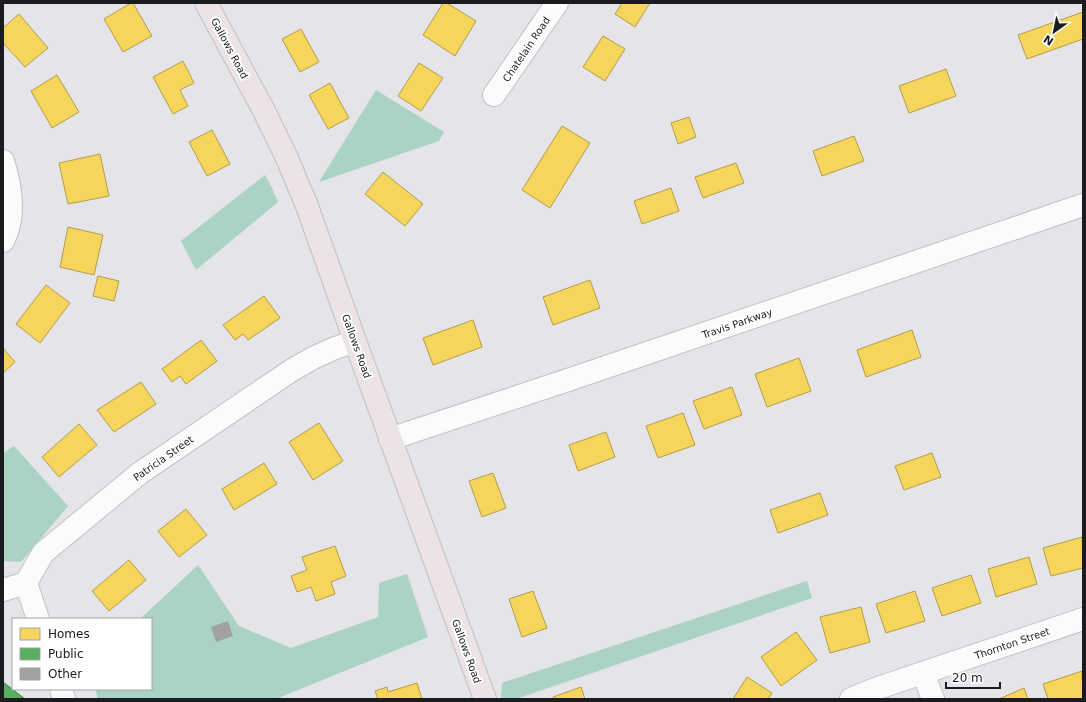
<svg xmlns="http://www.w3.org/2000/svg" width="1086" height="702" font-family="'DejaVu Sans',sans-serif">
<rect width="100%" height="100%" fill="#e4e4e9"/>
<!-- forest -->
<g fill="#abd3c3">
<polygon points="376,90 444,132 439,141 319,182"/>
<polygon points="265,175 272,188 278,202 196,270 181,241"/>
<polygon points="14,446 68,506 21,562 3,561 3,453"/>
<polygon points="198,565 239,626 291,648 378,617 379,583 407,574 428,637 276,699 98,699 95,689 151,689 151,619 140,619"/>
<polygon points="807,581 812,598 516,699 501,699 502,683"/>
</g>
<!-- homes -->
<g fill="#f6d55c" stroke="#b49d49">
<polygon points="131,3 133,3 152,36 123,52 104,19"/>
<polygon points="443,3 447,3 476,21 455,56 423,35"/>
<polygon points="622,3 650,3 635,27 615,14"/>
<polygon points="1083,12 1083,39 1027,59 1018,35"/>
<polygon points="19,14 48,48 25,67 3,43 3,28"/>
<polygon points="301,29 319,62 300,72 282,39"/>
<polygon points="603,36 625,49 605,81 583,67"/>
<polygon points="183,61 194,83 180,90 188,106 173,114 153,77"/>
<polygon points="419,63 443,78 421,111 398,96"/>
<polygon points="946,69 956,96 909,113 899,86"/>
<polygon points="57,75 79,112 52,128 31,91"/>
<polygon points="330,83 349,118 328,129 309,95"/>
<polygon points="689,117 696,137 678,144 671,123"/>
<polygon points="562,126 590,143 550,208 522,190"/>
<polygon points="212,130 230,164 207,176 189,142"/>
<polygon points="854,136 864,161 822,176 813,151"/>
<polygon points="100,154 109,196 68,204 59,163"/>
<polygon points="736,163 744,183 703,198 695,177"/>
<polygon points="383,172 423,204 405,226 365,194"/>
<polygon points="671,188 679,211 642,224 634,201"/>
<polygon points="68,227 103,235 94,275 60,267"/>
<polygon points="98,276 119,281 114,301 93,296"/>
<polygon points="590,280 600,308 553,325 543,297"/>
<polygon points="46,285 70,303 40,343 16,324"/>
<polygon points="264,296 280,318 248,340 243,334 235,340 223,325"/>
<polygon points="473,320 482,347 433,365 423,338"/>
<polygon points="912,330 921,357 866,377 857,350"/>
<polygon points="201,340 217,361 186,384 180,376 172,382 162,369"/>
<polygon points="3,348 15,362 3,373"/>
<polygon points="799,358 811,391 767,407 755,374"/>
<polygon points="141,382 156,404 114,432 97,410"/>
<polygon points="732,387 742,415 704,429 693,401"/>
<polygon points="683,413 695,445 658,458 646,426"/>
<polygon points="319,423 343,461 313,480 289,442"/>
<polygon points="79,424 97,445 59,477 42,457"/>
<polygon points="606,432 615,457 578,471 569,445"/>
<polygon points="932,453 941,477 904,490 895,466"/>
<polygon points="264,463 277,484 234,510 222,489"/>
<polygon points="493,473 506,508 482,517 469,481"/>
<polygon points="820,493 828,515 778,533 770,510"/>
<polygon points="186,509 207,535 179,557 158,531"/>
<polygon points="1082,537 1083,568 1051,576 1043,548"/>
<polygon points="335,546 346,576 331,582 335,594 316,601 311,587 297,592 291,576 307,570 302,557"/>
<polygon points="1029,557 1037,584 996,597 988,569"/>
<polygon points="129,560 146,580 109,611 92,591"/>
<polygon points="971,575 981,603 942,616 932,588"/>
<polygon points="533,591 547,628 522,637 509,599"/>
<polygon points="915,591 925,621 886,633 876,604"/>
<polygon points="861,607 870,642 830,653 820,617"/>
<polygon points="796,632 817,660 781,686 761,657"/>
<polygon points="1082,671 1083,699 1048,699 1043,684"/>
<polygon points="747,677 772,693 768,699 733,699"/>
<polygon points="417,683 422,699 378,699 375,691 387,687 388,692"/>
<polygon points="581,687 585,699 553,699 553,697"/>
<polygon points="1024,688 1028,699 999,699"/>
</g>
<!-- public -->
<polygon fill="#5aae61" stroke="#47824d" points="3,682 25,699 3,699"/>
<!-- building -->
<polygon fill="#a1a1a4" points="228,621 233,636 216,642 211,627"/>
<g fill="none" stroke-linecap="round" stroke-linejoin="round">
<defs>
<g id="minor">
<polyline points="494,95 557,3"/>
<path d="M3,161C11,186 16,217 3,241"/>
<polyline points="390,439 565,381 1083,205"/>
<polyline points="3,590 26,583"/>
<polyline points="38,619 26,583 43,553 140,473 292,370 315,357 333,349 355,341"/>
<polyline points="923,673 933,699"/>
<polyline points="61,689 64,699"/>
<polyline points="851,699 875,689 1083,619"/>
</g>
<polyline id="major" points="206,3 263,109 286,156 307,206 355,341 485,699"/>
</defs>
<!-- minor casing -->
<use href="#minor" stroke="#c2c2c6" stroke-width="24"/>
<!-- major casing -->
<use href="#major" stroke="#bfbfc1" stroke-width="24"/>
<!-- minor -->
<use href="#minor" stroke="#fbfbfc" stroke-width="22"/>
<!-- major -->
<use href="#major" stroke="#ece3e5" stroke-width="22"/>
</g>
<g text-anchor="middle" stroke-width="4" stroke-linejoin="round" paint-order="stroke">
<!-- street labels -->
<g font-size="10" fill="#1a1b1e" stroke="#fff">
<text transform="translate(230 48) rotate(62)" y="4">Gallows Road</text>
<text transform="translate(526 49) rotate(-56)" y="4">Chatelain Road</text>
<text transform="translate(737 323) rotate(-19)" y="4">Travis Parkway</text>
<text transform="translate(357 346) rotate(70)" y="4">Gallows Road</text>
<text transform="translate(163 458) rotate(-35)" y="4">Patricia Street</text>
<text transform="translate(1012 643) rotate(-19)" y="4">Thornton Street</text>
<text transform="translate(467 651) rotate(70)" y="4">Gallows Road</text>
</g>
</g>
<!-- border -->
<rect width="1086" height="702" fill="none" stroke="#1a1b1e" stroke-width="8"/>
<!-- legend -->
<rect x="12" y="618" width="140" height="72" fill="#ffffff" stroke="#a3a4a5"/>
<rect x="20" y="628" width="20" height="12" fill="#f6d55c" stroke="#a3a4a5"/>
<text x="48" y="638" font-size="12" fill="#1a1b1e">Homes</text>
<rect x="20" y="648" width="20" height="12" fill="#5aae61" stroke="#a3a4a5"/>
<text x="48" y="658" font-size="12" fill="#1a1b1e">Public</text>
<rect x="20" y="668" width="20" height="12" fill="#a1a1a4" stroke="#a3a4a5"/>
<text x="48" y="678" font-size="12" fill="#1a1b1e">Other</text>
<!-- north arrow -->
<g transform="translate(1054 32) rotate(213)" stroke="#ffffff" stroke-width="3" paint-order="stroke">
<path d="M0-3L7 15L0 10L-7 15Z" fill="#1a1b1e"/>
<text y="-6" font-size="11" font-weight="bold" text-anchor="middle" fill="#1a1b1e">N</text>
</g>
<!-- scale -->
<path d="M946 682v6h54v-6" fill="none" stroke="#1a1b1e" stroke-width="2"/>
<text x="952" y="682" font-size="12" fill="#1a1b1e" stroke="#ffffff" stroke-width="3" paint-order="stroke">20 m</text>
</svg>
